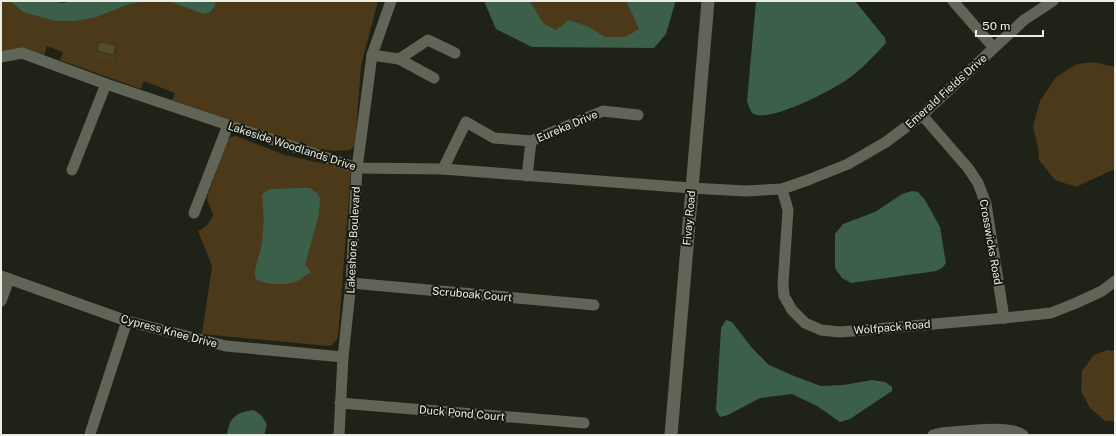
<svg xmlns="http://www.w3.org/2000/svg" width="1116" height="436" font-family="'Public Sans',sans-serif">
<rect width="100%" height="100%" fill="#1f2216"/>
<!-- green -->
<g fill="#4b3919">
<polygon points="1,1 10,1 23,12 97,17 127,5 146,1 168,1 203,14 211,13 215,6 216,1 378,1 361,66 355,146 350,150 334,151 313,148 172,100 175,93 144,81 141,89 60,60 63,52 47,46 44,55 26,50 1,52"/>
<polygon points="530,1 626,1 639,29 625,37 606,37 589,27 556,30 543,24"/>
<polygon points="1094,62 1115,67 1115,169 1076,187 1055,180 1039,160 1038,148 1033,126 1040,101 1056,77 1077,64"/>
<path d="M236,136L285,155L330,165L343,167L349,169L351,172L338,338L332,345L328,346L202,334L212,266L198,231C206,227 210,223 213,215L207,199L208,194L227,141L231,137Z"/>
<polygon points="1107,350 1115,351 1115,421 1105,421 1090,408 1081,391 1082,371 1094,355"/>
</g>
<!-- water -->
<g fill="#3b5f49">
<polygon points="10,1 51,1 63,3 73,1 146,1 127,5 97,17 75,21 56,21 23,12"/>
<polygon points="163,1 216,1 215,6 210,13 203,14 168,1"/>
<polygon points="484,1 530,1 543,23 556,30 569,20 589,27 606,37 625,37 639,29 626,1 675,1 675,3 666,34 654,48 532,47 496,29"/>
<path d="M756,1H855L885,38L886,43C874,56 859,72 845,81C830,91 771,122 754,114C750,112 749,106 747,101Z"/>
<path d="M298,188H310L317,193L320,198L319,214L305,265L310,270V273C305,275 303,277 299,280C290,286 265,285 256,279C252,268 261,254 262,242C264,226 264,210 262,194L270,189Z"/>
<polygon points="912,191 918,192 925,200 940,227 946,263 942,268 936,271 851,283 842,278 835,268 835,234 843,224 875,212 902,194"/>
<polygon points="726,320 732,322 752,348 769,365 794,376 821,386 843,385 872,380 885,382 892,387 892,391 850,419 840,422 817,406 792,394 760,398 728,415 720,417 716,410 721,328"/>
<path d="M254,410L262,416L267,425L264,435H227C229,417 237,412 254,410Z"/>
</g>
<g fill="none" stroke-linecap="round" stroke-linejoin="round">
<!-- minor -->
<g stroke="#616557" stroke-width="11">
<polyline points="953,1 993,47"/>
<polyline points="372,55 399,59 434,78"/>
<polyline points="1,57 22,53 106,84 357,168 443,169 691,188 746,191 782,189 808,180 848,164 886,142 922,115 1024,20 1053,1"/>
<polyline points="399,59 428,40 455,53"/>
<polyline points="922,115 968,168 978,183 986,204 1004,318"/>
<polyline points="443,169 466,122 494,138 531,141"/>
<polyline points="72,170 106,84"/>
<polyline points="527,176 531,141 603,111 638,115"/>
<polyline points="782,189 788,210 783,284 784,296 792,310 805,323 821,330 840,332 1004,318 1051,313 1076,303 1102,291 1115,281"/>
<polyline points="194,213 228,125"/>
<polyline points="1,276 127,321 226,346 343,357"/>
<polyline points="351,283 594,305"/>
<polyline points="1,301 9,279"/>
<polyline points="340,403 584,423"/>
<polyline points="90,435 91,431 127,321"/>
<polyline points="339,435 343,357 351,283 357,168 372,55 391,1"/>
<path d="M933,435L941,433C959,432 1009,424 1023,435"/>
</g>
<!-- tertiary -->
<polyline stroke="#616557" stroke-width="13" points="671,435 708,1"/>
</g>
<!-- wall -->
<polygon fill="#474223" points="97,51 116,52 114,61 97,57"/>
<!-- shaded-wall -->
<polygon fill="#3a361d" points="116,45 116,52 114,61 114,55"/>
<!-- building -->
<polygon fill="#534d29" stroke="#3a361d" points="99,42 116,45 114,55 97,51"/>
<g text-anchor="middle" stroke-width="4" stroke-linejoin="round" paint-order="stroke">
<!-- street labels -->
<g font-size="11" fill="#eaede4" stroke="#16190d">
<text transform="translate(946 91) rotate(-42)" y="4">Emerald Fields Drive</text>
<text transform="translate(567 126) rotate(-23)" y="4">Eureka Drive</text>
<text transform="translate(292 146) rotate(18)" y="4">Lakeside Woodlands Drive</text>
<text transform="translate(689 218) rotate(-85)" y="4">Fivay Road</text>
<text transform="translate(353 240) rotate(-87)" y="4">Lakeshore Boulevard</text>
<text transform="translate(991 242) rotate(80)" y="4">Crosswicks Road</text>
<text transform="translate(472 294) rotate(5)" y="4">Scruboak Court</text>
<text transform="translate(892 327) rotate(-5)" y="4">Wolfpack Road</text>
<text transform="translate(169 331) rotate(15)" y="4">Cypress Knee Drive</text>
<text transform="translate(462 413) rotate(5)" y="4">Duck Pond Court</text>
</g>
</g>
<!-- border -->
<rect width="1116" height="436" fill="none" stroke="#eaede4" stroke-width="4"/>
<!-- scale -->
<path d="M976 30v6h67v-6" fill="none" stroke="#eaede4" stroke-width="2"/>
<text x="982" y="30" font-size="12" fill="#eaede4" stroke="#16190d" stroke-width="3" paint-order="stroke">50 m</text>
</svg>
